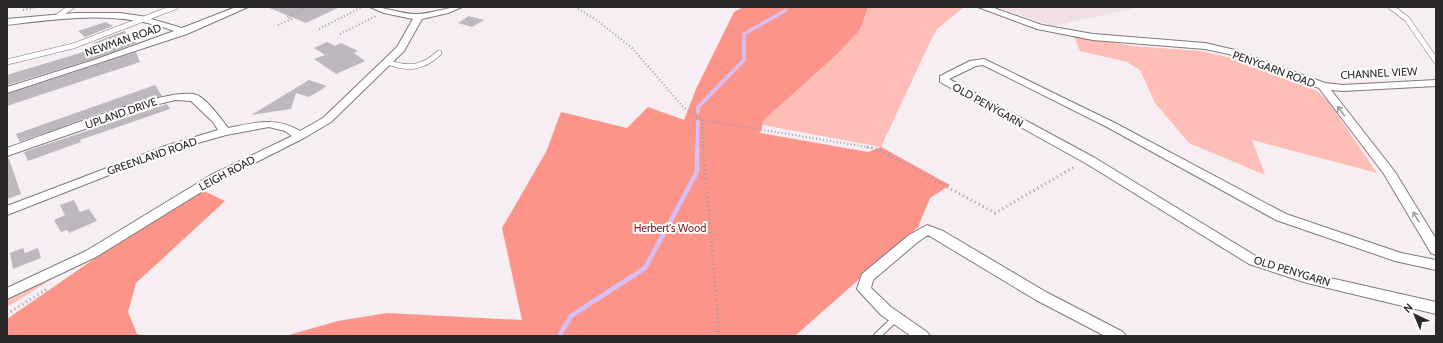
<svg xmlns="http://www.w3.org/2000/svg" width="1443" height="343" font-family="Cabin,sans-serif">
<rect width="100%" height="100%" fill="#f6eef2"/>
<!-- built -->
<polygon fill="#efdfe7" points="997,7 1140,7 1053,26"/>
<!-- green -->
<g fill="#febdb6">
<polygon points="868,7 964,7 937,29 930,42 881,147 763,125 764,120 835,56 860,30"/>
<polygon points="1074,36 1132,46 1201,51 1245,61 1276,71 1317,91 1328,101 1377,173 1252,140 1265,175 1189,143 1155,103 1140,70 1127,62 1080,51"/>
<polygon points="55,277 7,307 7,300"/>
</g>
<!-- forest -->
<g fill="#fd948a">
<polygon points="743,7 868,7 860,30 835,56 764,120 760,133 868,152 881,147 950,185 930,198 918,227 795,336 285,336 338,321 387,313 522,320 502,228 546,152 561,112 627,128 648,107 684,120 696,89 734,12"/>
<polygon points="202,190 225,201 136,283 128,312 137,334 146,336 7,336 7,319 94,259"/>
</g>
<g fill="none" stroke-linecap="round" stroke-linejoin="round">
<!-- stream-far1 -->
<g stroke="#d7bff3" stroke-width="3.5">
<polyline points="698,112 698,107 744,60 744,34 786,10"/>
<polyline points="697,148 698,121"/>
</g>
<!-- stream -->
<polyline stroke="#d7bff3" stroke-width="4.5" points="559,336 571,316 645,268 697,172 697,147"/>
</g>
<!-- building -->
<g fill="#beb8be">
<polygon points="267,7 340,7 306,23"/>
<polygon points="469,16 484,20 472,27 458,23"/>
<polygon points="106,22 113,26 85,37 78,31"/>
<polygon points="124,31 137,43 94,59 7,85 7,75 100,47 93,43"/>
<polygon points="327,42 335,46 341,43 358,51 354,53 365,61 336,74 314,59 325,55 314,48"/>
<polygon points="136,52 140,62 7,106 7,94"/>
<polygon points="309,80 327,86 309,97 296,93 291,109 251,115"/>
<polygon points="155,85 162,96 103,112 20,142 16,134"/>
<polygon points="167,104 170,109 80,140 81,142 28,161 24,152"/>
<polygon points="9,159 21,194 7,199 7,160"/>
<polygon points="74,200 80,212 89,209 97,221 69,233 67,230 61,232 54,220 65,215 60,205"/>
<polygon points="23,248 25,253 38,248 41,258 13,269 10,253"/>
</g>
<g fill="none" stroke-linecap="round" stroke-linejoin="round">
<defs>
<g id="service-far1">
<polyline points="1391,7 1407,19 1436,61"/>
<polyline points="58,16 71,7"/>
<polyline points="7,62 73,46 175,7"/>
<path d="M388,62C408,70 423,68 439,53"/>
</g>
<polyline id="service" points="877,336 896,318"/>
<g id="minor">
<path d="M236,7H248L187,34L7,93V87L94,60L174,31C120,10 63,18 7,25V19L75,13H119L141,16L182,28Z"/>
<path d="M370,7C386,7 400,14 416,14C432,14 446,7 462,7L448,13L422,19L404,51L331,122L304,138L219,181L96,257L7,299V288L86,251L211,175L292,136L285,131L269,127L226,135L173,150L7,215V206L165,146L218,130L213,122L191,101L175,100L151,106L7,156V148C40,137 169,85 197,95C206,99 222,119 228,128C254,123 276,116 300,131L323,118L397,47L413,19L384,13Z"/>
<polygon points="978,7 991,7 1042,25 1093,34 1205,43 1235,50 1325,83 1343,85 1436,80 1436,86 1343,91 1331,90 1395,172 1436,239 1436,255 1431,253 1384,174 1319,88 1229,54 1205,49 1093,40 1037,29"/>
<polygon points="984,59 1115,123 1286,214 1401,253 1436,260 1436,270 1395,261 1276,220 1107,127 983,65 976,66 949,79 1095,158 1259,258 1308,273 1436,302 1436,314 1307,283 1249,264 1087,164 940,82 940,76 970,61"/>
<polygon points="927,225 943,231 1046,292 1123,332 1126,336 1105,336 1036,300 928,235 919,241 873,280 871,288 891,307 927,332 930,336 911,336 881,315 857,289 862,274 909,235"/>
</g>
</defs>
<!-- service-far1 casing -->
<use href="#service-far1" stroke="#80797c" stroke-width="6"/>
<!-- service casing -->
<use href="#service" stroke="#80797c" stroke-width="8"/>
<!-- minor casing -->
<use href="#minor" stroke="#80797c" stroke-width="2"/>
<!-- path-far1 -->
<g stroke="#a09a9d" stroke-width="2" stroke-dasharray="1 2.5" stroke-linecap="butt">
<polyline points="575,7 598,21 632,48 684,108 702,120 873,148"/>
<polyline points="23,10 36,7"/>
<polyline points="278,25 292,19 287,17 307,7"/>
<polyline points="319,29 362,7"/>
<polyline points="340,34 376,16"/>
<polyline points="702,120 703,148"/>
</g>
<!-- path -->
<g stroke="#a09a9d" stroke-width="3" stroke-dasharray="1 3.5" stroke-linecap="butt">
<polyline points="703,147 718,317 718,336"/>
<polyline points="867,147 877,149 995,213 1076,166"/>
<polyline points="7,314 47,289"/>
</g>
<!-- service-far1 -->
<use href="#service-far1" stroke="#fff" stroke-width="5"/>
<!-- service -->
<use href="#service" stroke="#fff" stroke-width="6"/>
<!-- minor -->
<use href="#minor" fill="#fff" fill-rule="evenodd"/>
</g>
<!-- one-way arrows -->
<defs><path id="oneway-shaft" d="M-6 0H5M1.5-3L5.5 0L1.5 3" fill="none" stroke-width="1.6" stroke-linecap="round" stroke-linejoin="round"/></defs>
<g stroke="#a09e9f">
<use href="#oneway-shaft" transform="translate(1341 111) rotate(-128)"/>
<use href="#oneway-shaft" transform="translate(1416 217) rotate(-121)"/>
</g>
<g text-anchor="middle" stroke-width="4" stroke-linejoin="round" paint-order="stroke">
<!-- street labels -->
<g font-size="11" fill="#2b2829" stroke="#fff">
<text transform="translate(123 40) rotate(-19)" y="4">NEWMAN ROAD</text>
<text transform="translate(1274 69) rotate(20)" y="4">PENYGARN ROAD</text>
<text transform="translate(1379 73) rotate(-3)" y="4">CHANNEL VIEW</text>
<text transform="translate(988 105) rotate(29)" y="4">OLD PENYGARN</text>
<text transform="translate(121 113) rotate(-19)" y="4">UPLAND DRIVE</text>
<text transform="translate(152 156) rotate(-19)" y="4">GREENLAND ROAD</text>
<text transform="translate(227 173) rotate(-28)" y="4">LEIGH ROAD</text>
<text transform="translate(1292 271) rotate(17)" y="4">OLD PENYGARN</text>
</g>
<!-- park labels -->
<g font-size="11" fill="#781c1b" stroke="#fff">
<text x="670" y="232">Herbert's Wood</text>
</g>
</g>
<!-- border -->
<rect width="1443" height="343" fill="none" stroke="#2b2829" stroke-width="16"/>
<!-- north arrow -->
<g transform="translate(1415 315) rotate(316)" stroke="#ffffff" stroke-width="3" paint-order="stroke">
<path d="M0-3L7 15L0 10L-7 15Z" fill="#2b2829"/>
<text y="-6" font-size="11" font-weight="bold" text-anchor="middle" fill="#2b2829">N</text>
</g>
</svg>
